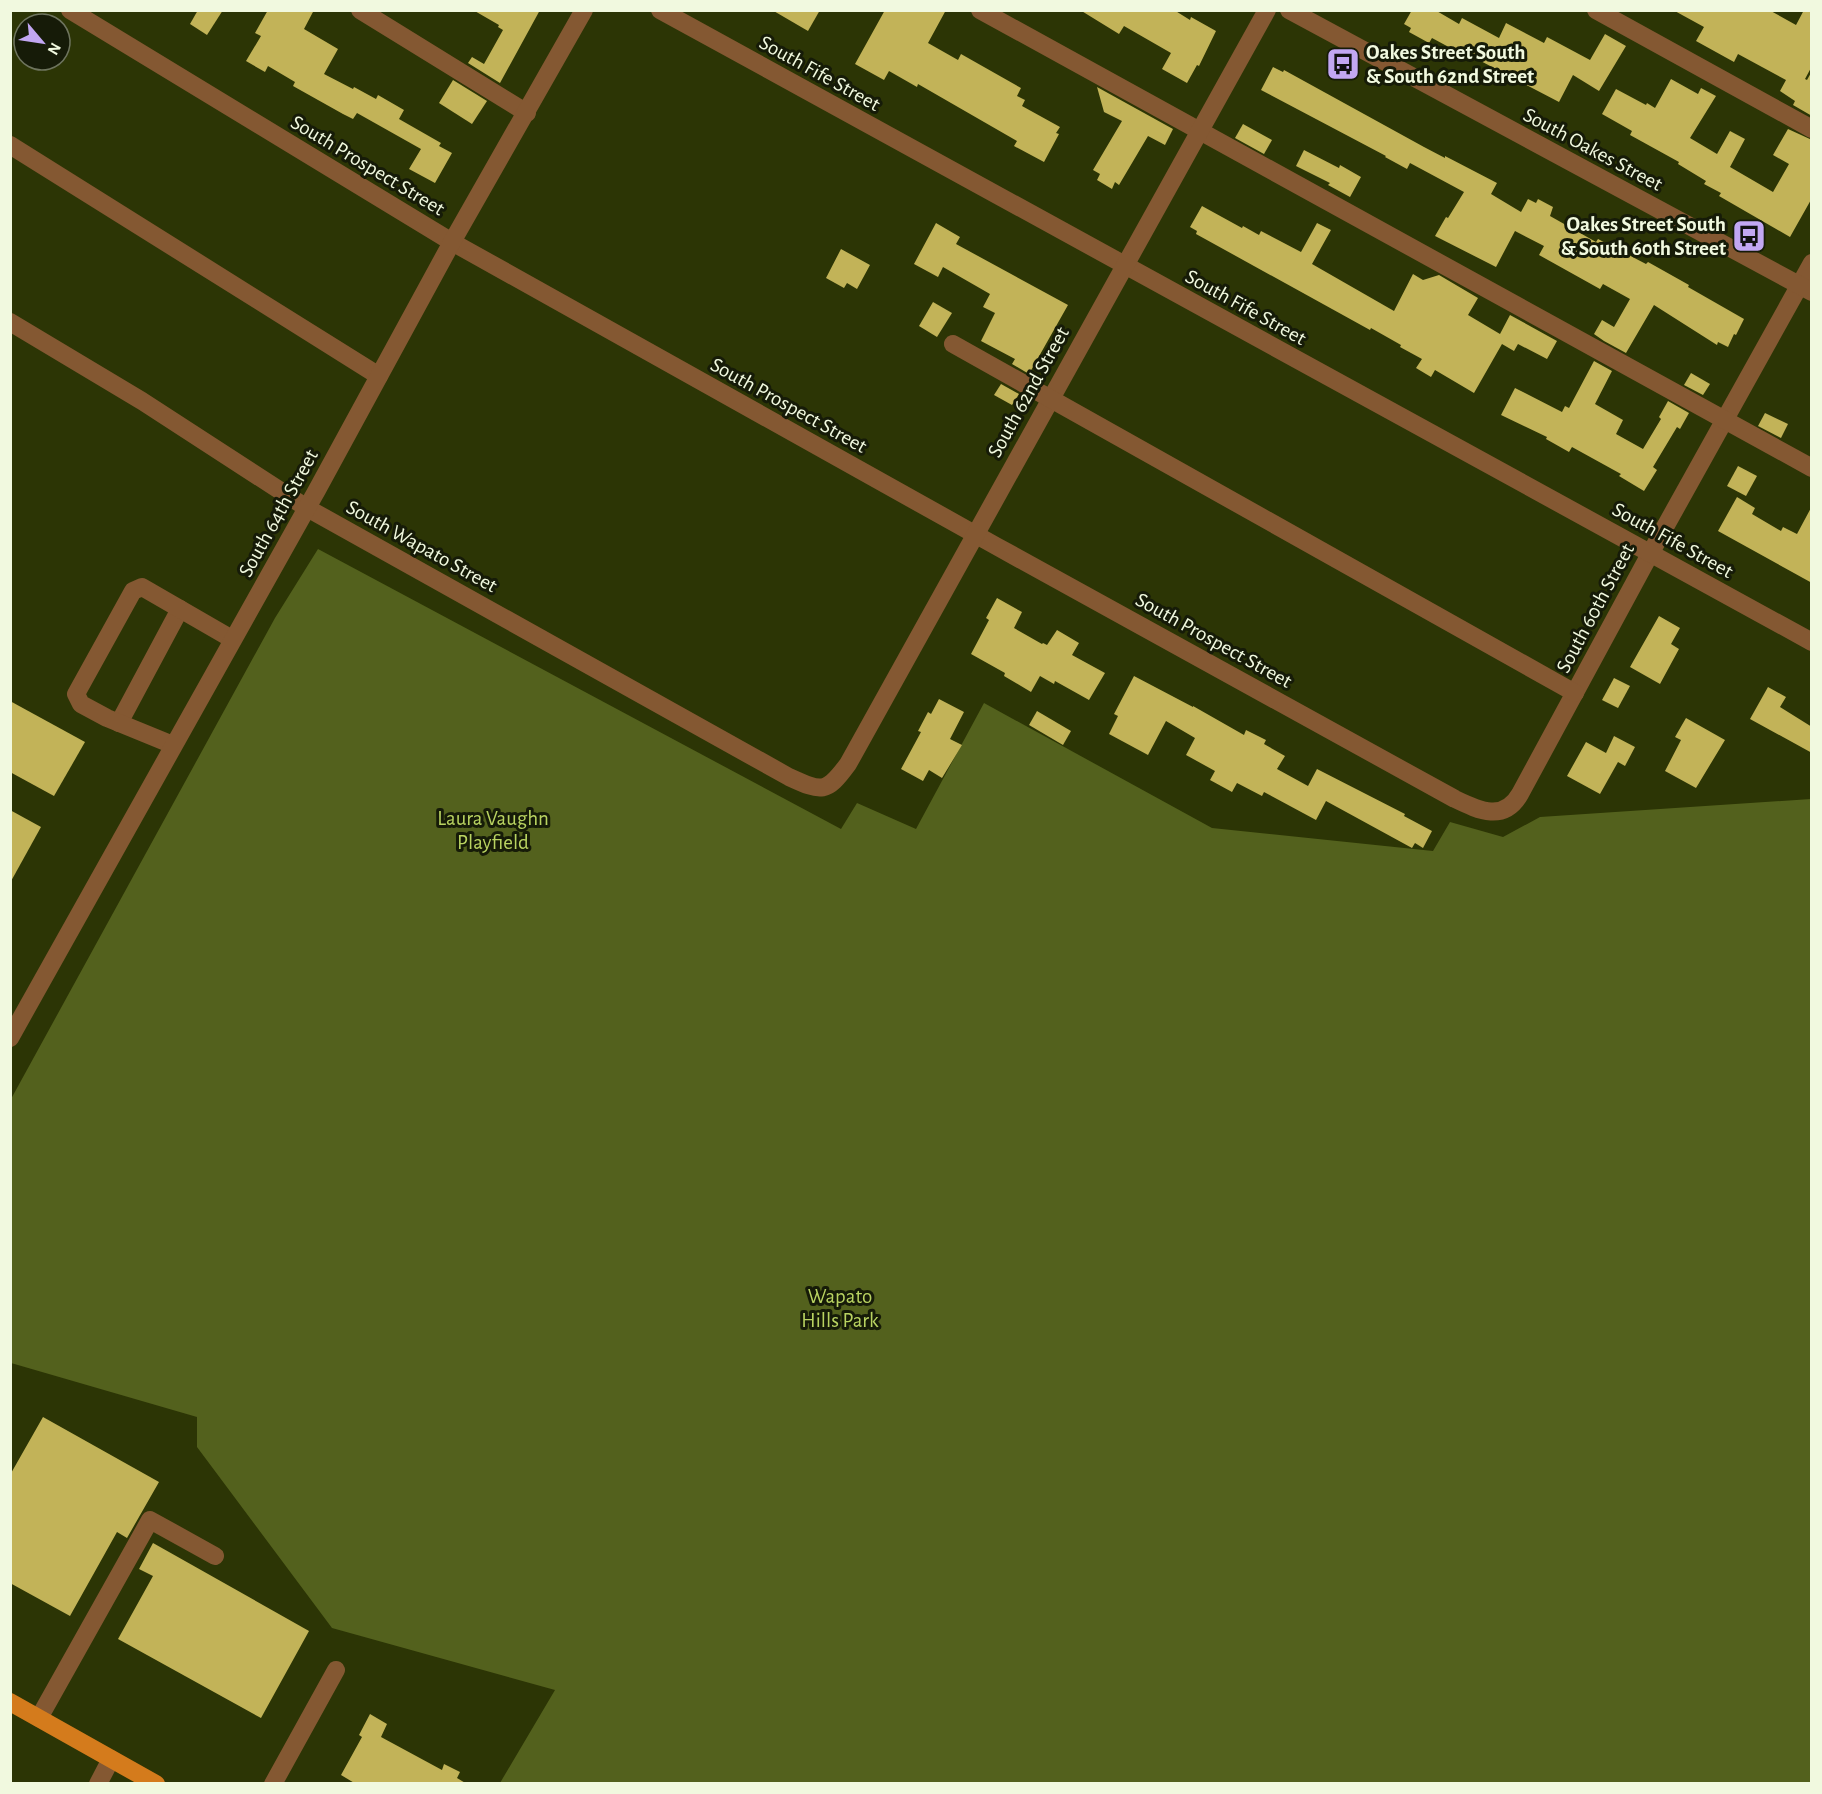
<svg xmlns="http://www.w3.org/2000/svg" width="1822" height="1794" font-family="'Alegreya Sans',sans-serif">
<rect width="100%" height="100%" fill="#2c3505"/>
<!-- green -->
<polygon fill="#53611d" points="318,549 841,829 857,803 916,829 984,703 1212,828 1433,851 1450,822 1503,837 1540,817 1811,799 1811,1783 500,1783 555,1690 332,1628 197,1447 197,1417 11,1363 11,1099 275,618"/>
<!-- building -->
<g fill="#c2b358">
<polygon points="198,10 223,10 207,35 190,24"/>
<polygon points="268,10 314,10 304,29 338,49 324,74 353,89 354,87 376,99 378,95 404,110 399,119 441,143 439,146 452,153 435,183 409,169 421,149 357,113 353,119 343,114 293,86 295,82 268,66 265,72 246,61 261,36 255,33"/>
<polygon points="473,10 540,10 500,83 468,63 472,57 484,64 503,30 498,27 499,25"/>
<polygon points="772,10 820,10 808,31"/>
<polygon points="885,10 946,10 928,43 958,60 961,54 1021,88 1017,96 1025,100 1022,106 1060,127 1056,133 1059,134 1044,162 1014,146 1017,141 918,84 917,87 889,71 884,80 855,64"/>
<polygon points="1080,10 1174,10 1190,20 1191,17 1216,31 1199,66 1197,65 1187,83 1162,69 1171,53 1124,26 1119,34"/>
<polygon points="1412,10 1435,10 1459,24 1462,18 1499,38 1506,23 1544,43 1547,37 1590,60 1605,34 1626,46 1599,91 1573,75 1559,102 1473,57 1471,59 1432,38 1429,43 1409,32 1411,28 1404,24"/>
<polygon points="1673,10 1769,10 1796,25 1804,10 1812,10 1812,66 1805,79 1807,80 1812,71 1812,116 1793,105 1795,101 1780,91 1786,80 1738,54 1734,62 1696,41 1704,27"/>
<polygon points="1273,67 1283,72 1284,70 1424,147 1445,158 1445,156 1497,183 1491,194 1521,212 1528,199 1536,203 1538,199 1553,207 1550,216 1596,242 1598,239 1646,264 1648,262 1689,285 1688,287 1744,319 1736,335 1734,334 1728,347 1718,342 1717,345 1654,305 1626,353 1604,341 1594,334 1602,320 1614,327 1630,299 1603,284 1600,289 1539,255 1544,246 1515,231 1496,267 1435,236 1446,217 1448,218 1464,192 1410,163 1407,169 1385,157 1386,156 1261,90"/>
<polygon points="1671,79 1698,94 1701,88 1716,96 1690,138 1717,154 1730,131 1745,139 1730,167 1773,192 1789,164 1773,155 1788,129 1812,140 1812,198 1790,237 1719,196 1721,193 1704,184 1706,181 1678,164 1679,162 1630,135 1632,131 1602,114 1616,89 1646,105 1647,103 1655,108"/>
<polygon points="453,80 487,101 472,124 439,103"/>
<polygon points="1097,87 1173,129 1165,145 1148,136 1119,185 1115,182 1112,189 1097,180 1100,174 1093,170 1122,121 1104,112"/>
<polygon points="1243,124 1272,140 1264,154 1235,138"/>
<polygon points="1304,150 1339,168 1340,165 1361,177 1350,197 1328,185 1330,183 1296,166"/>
<polygon points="1202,206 1242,228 1243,226 1259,235 1261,231 1301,252 1317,223 1331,230 1312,264 1394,311 1413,274 1423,280 1439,275 1478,298 1468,315 1500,334 1510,315 1557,341 1547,359 1518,344 1514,351 1502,344 1474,393 1435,370 1431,377 1416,368 1422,359 1400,347 1401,345 1371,328 1370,330 1196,234 1197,231 1190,227"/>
<polygon points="936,223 960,237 956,244 1068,305 1029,374 1012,364 1015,359 981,341 995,313 983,307 990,294 943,267 938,277 914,264"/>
<polygon points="841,249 870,265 857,289 847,283 844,288 826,278"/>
<polygon points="933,302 952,313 937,337 919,326"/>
<polygon points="1594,361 1612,371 1595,404 1623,420 1616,434 1643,449 1661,419 1659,417 1668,401 1689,413 1680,429 1677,427 1653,467 1657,470 1644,491 1619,476 1621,474 1572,447 1569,452 1546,439 1547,437 1501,415 1515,388 1562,412 1565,406 1569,408"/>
<polygon points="1691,373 1710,384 1703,395 1684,385"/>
<polygon points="1001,384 1019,394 1012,405 994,395"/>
<polygon points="1765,413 1788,424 1781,438 1758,426"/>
<polygon points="1738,466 1757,476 1746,496 1727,486"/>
<polygon points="1737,497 1755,508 1752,514 1781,531 1783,527 1797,534 1812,506 1812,583 1718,531"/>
<polygon points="997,598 1022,612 1014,628 1042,644 1043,643 1047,645 1057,630 1079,643 1072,655 1105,673 1089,700 1055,681 1054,684 1040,676 1031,692 1004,676 1005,673 971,654 989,620 986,618"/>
<polygon points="1659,616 1680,628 1671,644 1679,649 1660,684 1630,667"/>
<polygon points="1134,676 1193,707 1193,706 1244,735 1246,730 1266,740 1264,744 1285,756 1277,769 1308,786 1317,769 1405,814 1404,816 1432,831 1423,848 1415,843 1412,848 1326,801 1316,820 1264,792 1262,796 1237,783 1232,792 1210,780 1215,771 1186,755 1195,738 1166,721 1148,755 1109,734 1118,716 1114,714"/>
<polygon points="1614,678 1630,686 1618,708 1602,700"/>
<polygon points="1768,687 1786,697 1780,707 1812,727 1812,753 1750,719"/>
<polygon points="939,699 964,712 950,739 962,745 942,778 929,770 923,781 901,769 921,732 918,731 928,712 931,714"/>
<polygon points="10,701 85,742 54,796 10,772"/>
<polygon points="1037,711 1071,731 1063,745 1029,725"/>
<polygon points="1686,718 1725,740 1696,788 1665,771 1681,740 1675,737"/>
<polygon points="1614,736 1635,747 1625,766 1618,762 1600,794 1567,776 1586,742 1606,753"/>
<polygon points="10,810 41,827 10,883"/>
<polygon points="43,1417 159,1482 127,1538 117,1532 70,1616 10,1583 10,1475"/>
<polygon points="153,1543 309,1631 261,1718 118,1639 153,1576 139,1569"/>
<polygon points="370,1714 387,1724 381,1737 442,1770 444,1764 460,1772 457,1778 467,1784 356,1784 341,1775 362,1737 359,1735"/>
</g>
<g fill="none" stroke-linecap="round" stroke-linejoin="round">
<!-- minor -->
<g stroke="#845832" stroke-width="18">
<path d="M70,10L452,242L996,546L1455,799C1480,811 1504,822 1520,794L1650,554L1812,263"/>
<polyline points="360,10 527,113"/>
<polyline points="660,10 1812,642"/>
<polyline points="980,10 1812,468"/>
<polyline points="1289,10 1812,292"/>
<polyline points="1596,10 1812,129"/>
<polyline points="10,145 379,376"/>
<path d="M10,322L142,401L307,508L789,777C822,792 826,794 848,764L1267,10"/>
<polyline points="953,344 1575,693"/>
<polyline points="119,723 180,609"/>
<polyline points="173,745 107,718 81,704 76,694 133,591 142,587 232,639"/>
<polyline points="10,1038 317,490 452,242 584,10"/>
<polyline points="39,1718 150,1520 215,1556"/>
<polyline points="98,1784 111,1759"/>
<polyline points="273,1784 336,1670"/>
</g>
<!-- major -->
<polyline stroke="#d47b1c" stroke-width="18" points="10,1702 156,1784"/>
</g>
<!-- icons -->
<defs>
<symbol id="bus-square" viewBox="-11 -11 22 22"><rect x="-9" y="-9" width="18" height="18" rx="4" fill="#c2a7f2" stroke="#161b08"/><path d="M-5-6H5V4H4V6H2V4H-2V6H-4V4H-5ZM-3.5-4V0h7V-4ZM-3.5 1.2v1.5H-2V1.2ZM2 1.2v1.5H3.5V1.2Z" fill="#111"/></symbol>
</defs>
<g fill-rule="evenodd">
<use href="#bus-square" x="1324" y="45" width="38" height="38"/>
<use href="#bus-square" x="1730" y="217" width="38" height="38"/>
</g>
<g text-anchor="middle" stroke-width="6" stroke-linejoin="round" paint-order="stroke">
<!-- poi labels -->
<g font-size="21" font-weight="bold" fill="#f1f9df" stroke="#161b08" text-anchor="start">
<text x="1366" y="59">Oakes Street South<tspan x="1366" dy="24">&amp; South 62nd Street</tspan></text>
<text x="1726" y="231" text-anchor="end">Oakes Street South<tspan x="1726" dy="24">&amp; South 60th Street</tspan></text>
</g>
<!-- street labels -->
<g font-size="21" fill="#f1f9df" stroke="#161b08">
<text transform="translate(820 73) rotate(29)" y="7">South Fife Street</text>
<text transform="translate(1593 149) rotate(28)" y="7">South Oakes Street</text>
<text transform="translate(368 165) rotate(31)" y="7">South Prospect Street</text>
<text transform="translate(1246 307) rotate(29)" y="7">South Fife Street</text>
<text transform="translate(1028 392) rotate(-61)" y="7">South 62nd Street</text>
<text transform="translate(789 405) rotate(29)" y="7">South Prospect Street</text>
<text transform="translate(278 513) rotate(-61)" y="7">South 64th Street</text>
<text transform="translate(1673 540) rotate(29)" y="7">South Fife Street</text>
<text transform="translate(422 546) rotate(29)" y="7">South Wapato Street</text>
<text transform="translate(1595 608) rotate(-62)" y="7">South 60th Street</text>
<text transform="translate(1214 640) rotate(29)" y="7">South Prospect Street</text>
</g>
<!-- park labels -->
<g font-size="21" fill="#b9d361" stroke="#161b08">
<text x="493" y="825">Laura Vaughn<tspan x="493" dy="24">Playfield</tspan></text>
<text x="840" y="1303">Wapato<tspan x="840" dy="24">Hills Park</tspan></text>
</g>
</g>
<!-- border -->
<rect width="1822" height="1794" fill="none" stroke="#f1f9df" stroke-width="24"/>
<!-- north arrow -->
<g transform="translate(42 42) rotate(119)"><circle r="28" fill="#161b08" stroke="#6e745e" stroke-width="1.5"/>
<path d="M0-4.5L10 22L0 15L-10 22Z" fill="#c2a7f2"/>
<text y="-9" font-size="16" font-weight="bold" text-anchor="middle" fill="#f1f9df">N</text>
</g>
</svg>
